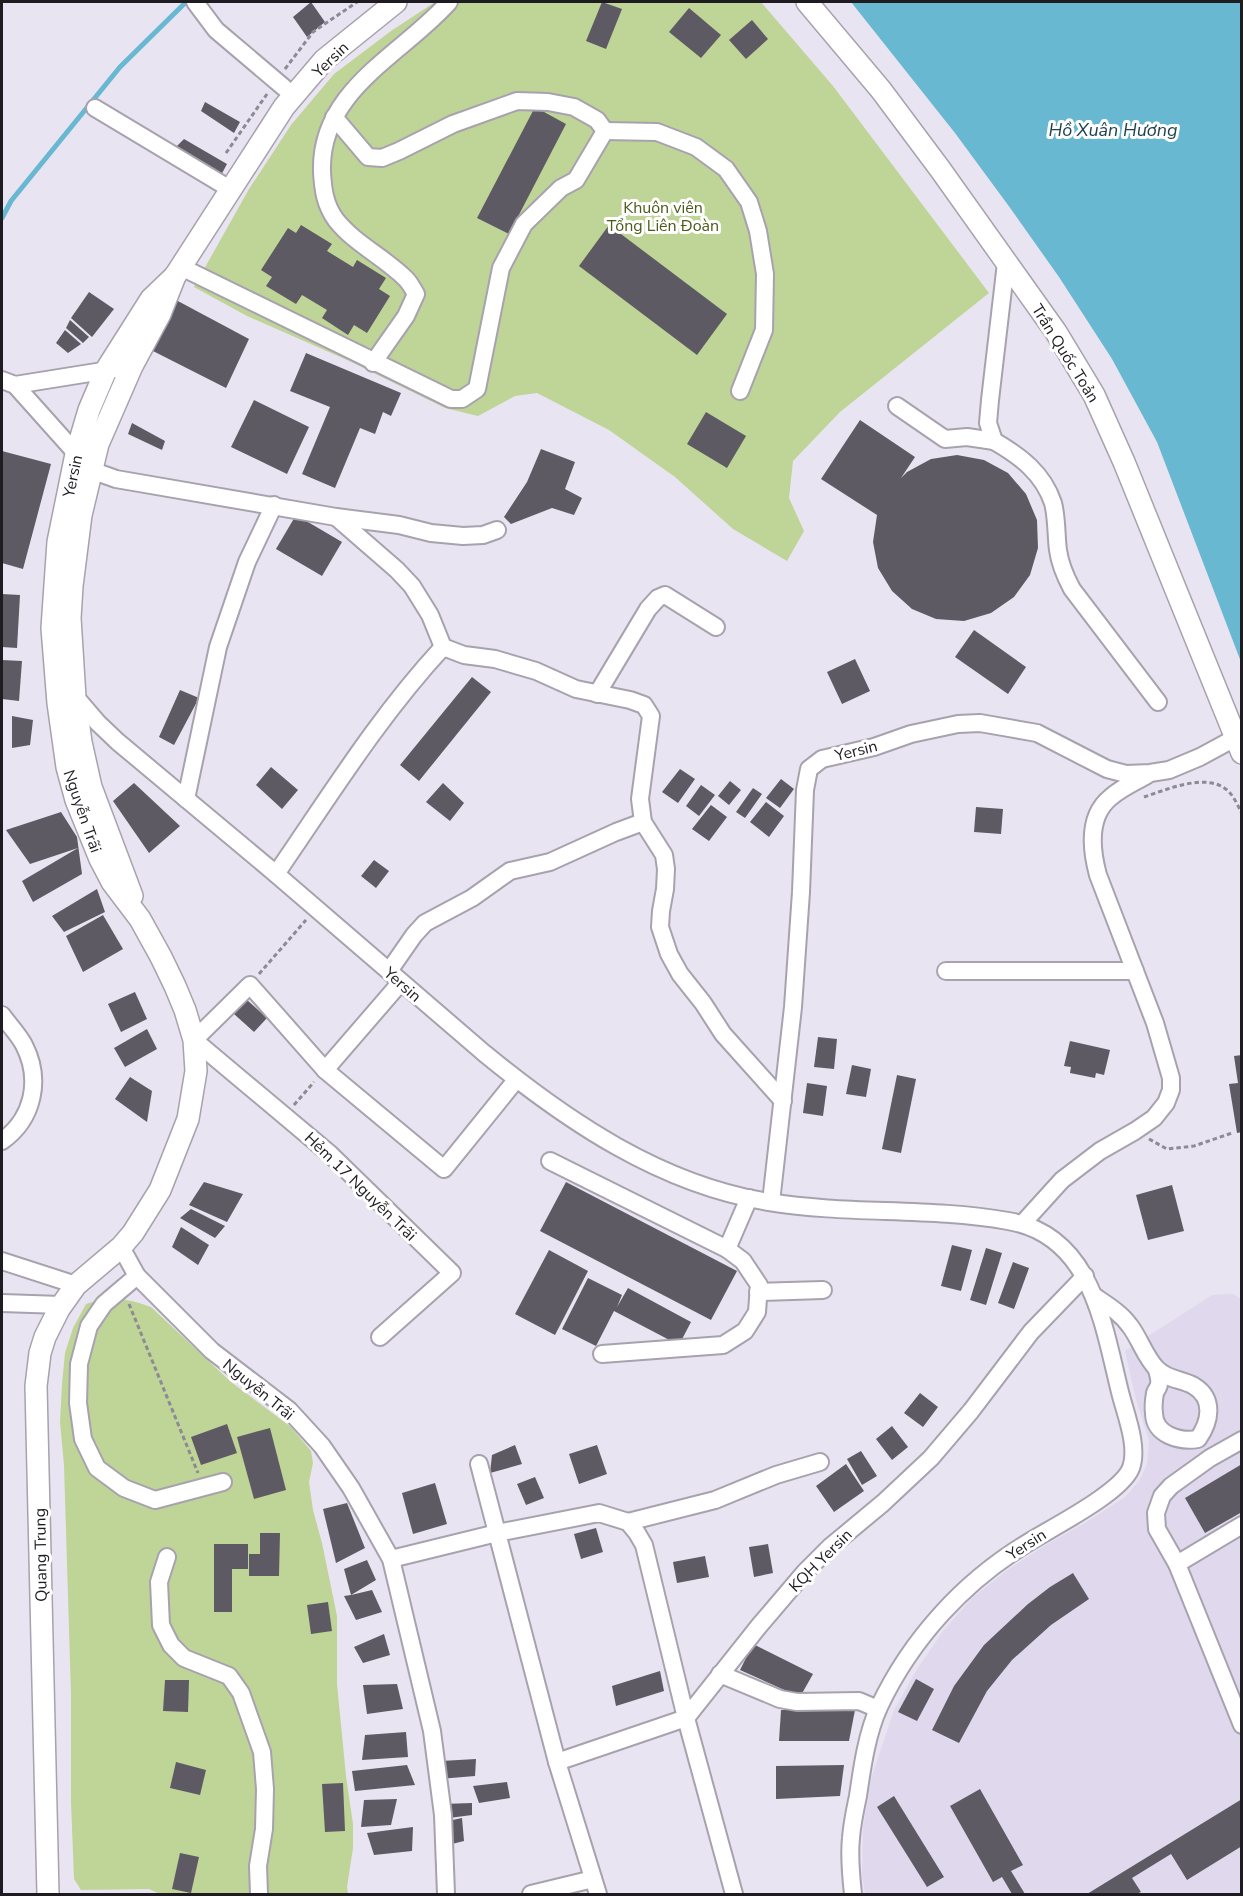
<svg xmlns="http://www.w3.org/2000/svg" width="1243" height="1896" font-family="'Nunito Sans',sans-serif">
<rect width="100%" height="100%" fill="#e9e4f1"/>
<!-- education -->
<polygon fill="#e0d9ee" points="1233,1294 1241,1299 1241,1894 865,1894 862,1876 863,1827 871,1779 894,1710 917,1669 944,1630 972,1598 1006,1571 1044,1546 1085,1523 1125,1497 1139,1481 1147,1464 1149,1441 1135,1396 1125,1351 1212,1295"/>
<!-- green -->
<g fill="#bfd497">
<polygon points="435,2 761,2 833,86 989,293 840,412 793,461 789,498 804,531 787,561 733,529 675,477 609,430 537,393 515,396 478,416 445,408 347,360 247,316 194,287 249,189 291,125 334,74 391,31"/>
<path d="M104,1298C121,1298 135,1301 151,1307L231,1382L291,1427L311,1451L313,1463L309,1482L313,1510L322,1543L337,1616V1684L346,1776L353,1824V1848L347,1887L348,1894H160L149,1889L81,1890L74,1879L71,1802V1694L64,1465L60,1422L62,1384L65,1353L73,1328L86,1304Z"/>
</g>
<!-- water -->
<polygon fill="#69b8d1" points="851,2 1241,2 1241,662 1157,442 1112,359 1059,277 1008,205 955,133"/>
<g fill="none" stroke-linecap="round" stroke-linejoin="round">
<!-- stream -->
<polyline stroke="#69b8d1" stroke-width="5" points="2,218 11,201 120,67 186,2"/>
</g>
<!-- building -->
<g fill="#5e5a64">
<polygon points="311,2 325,22 307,37 293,17"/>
<polygon points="602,2 622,9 606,49 586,41"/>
<polygon points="689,8 721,35 701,58 669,32"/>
<polygon points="752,20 768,39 746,59 729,40"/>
<polygon points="205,102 240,122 234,133 201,111"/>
<polygon points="535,107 566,124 509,234 477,218"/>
<polygon points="184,139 227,164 220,177 174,149"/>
<polygon points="301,225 332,244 327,251 353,267 357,260 386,278 379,289 390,296 367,333 354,325 348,335 322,318 327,310 302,295 296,304 266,286 272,277 261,270 288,228 296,233"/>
<polygon points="609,225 727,314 697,355 579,266"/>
<polygon points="89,292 114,309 92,337 71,318"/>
<polygon points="176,300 249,339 226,388 151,350"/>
<polygon points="70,320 89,337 83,343 66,328"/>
<polygon points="65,330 81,344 68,353 56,343"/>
<polygon points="306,353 401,393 391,416 383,412 375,434 360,428 335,488 302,474 330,407 290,391"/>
<polygon points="254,400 309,427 287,474 231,447"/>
<polygon points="706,412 746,436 727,468 687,444"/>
<polygon points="860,420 915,457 901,478 907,472 931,459 957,455 984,460 1008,473 1026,494 1037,520 1038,548 1030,575 1014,597 991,613 964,621 936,619 912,609 892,591 878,568 873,542 877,515 821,479"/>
<polygon points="132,423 165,441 162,450 128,434"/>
<polygon points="541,449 575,462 565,489 582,498 574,515 552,508 511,524 504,517 527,482"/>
<polygon points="2,451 51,464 23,569 2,563"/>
<polygon points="296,515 342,542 322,576 276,549"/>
<polygon points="2,594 20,595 17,648 2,647"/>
<polygon points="974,630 1026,667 1008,694 955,657"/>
<polygon points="855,659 870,691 842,704 827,672"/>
<polygon points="2,660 22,661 19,701 2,699"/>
<polygon points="472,677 491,692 419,781 400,765"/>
<polygon points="180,690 199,698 174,745 159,737"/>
<polygon points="12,716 33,720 30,745 12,748"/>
<polygon points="271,767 298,790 282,809 256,785"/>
<polygon points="680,769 695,779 678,803 662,792"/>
<polygon points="781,779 794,789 780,808 766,798"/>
<polygon points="730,781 741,790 729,805 718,796"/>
<polygon points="134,783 180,826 149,853 113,801"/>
<polygon points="443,783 464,803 450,821 426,802"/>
<polygon points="701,785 715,795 699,816 686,806"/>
<polygon points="753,788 762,794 745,818 736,812"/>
<polygon points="766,802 784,816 769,837 750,822"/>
<polygon points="711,805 727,817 709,841 692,829"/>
<polygon points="976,807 1003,809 1001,834 974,832"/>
<polygon points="61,812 77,837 82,874 33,902 22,881 78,848 30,864 6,830"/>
<polygon points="374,860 389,871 376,888 361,876"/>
<polygon points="97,889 105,912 64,932 52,916"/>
<polygon points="103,915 123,949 83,972 66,936"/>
<polygon points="135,992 147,1019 121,1032 108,1004"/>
<polygon points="247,1000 267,1018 254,1032 234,1014"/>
<polygon points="147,1029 157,1049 125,1067 114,1048"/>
<polygon points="818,1037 837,1039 834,1069 814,1067"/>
<polygon points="1070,1041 1110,1050 1104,1075 1096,1073 1095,1078 1070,1073 1071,1067 1064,1066"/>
<polygon points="1242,1055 1242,1132 1237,1133 1229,1084 1238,1083 1234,1056"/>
<polygon points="852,1065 871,1069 866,1097 846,1094"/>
<polygon points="897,1075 916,1079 901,1153 882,1149"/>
<polygon points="130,1077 152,1091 147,1122 115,1099"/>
<polygon points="807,1083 827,1086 823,1116 803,1113"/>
<polygon points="204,1182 243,1194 227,1222 189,1205"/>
<polygon points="566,1182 737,1271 711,1320 540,1231"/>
<polygon points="1172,1185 1184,1231 1148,1240 1136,1195"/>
<polygon points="191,1209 225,1226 215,1238 180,1218"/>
<polygon points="181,1227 209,1245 198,1265 172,1247"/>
<polygon points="952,1245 972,1250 961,1291 941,1286"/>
<polygon points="986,1248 1002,1253 986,1305 970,1300"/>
<polygon points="549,1250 588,1271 555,1335 515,1314"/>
<polygon points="1013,1262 1029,1268 1014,1309 998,1303"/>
<polygon points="588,1278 622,1295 617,1307 628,1288 691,1322 679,1345 614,1311 596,1346 562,1329"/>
<polygon points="920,1393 938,1407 923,1427 904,1413"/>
<polygon points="227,1424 237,1453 201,1465 191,1437"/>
<polygon points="892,1426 908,1447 892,1460 876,1439"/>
<polygon points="270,1428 286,1490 254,1499 237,1437"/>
<polygon points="515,1445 522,1464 490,1473 492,1455"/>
<polygon points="597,1445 607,1474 579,1484 569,1454"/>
<polygon points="861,1451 877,1476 862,1485 847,1459"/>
<polygon points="846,1464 864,1491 834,1512 816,1486"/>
<polygon points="1242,1464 1242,1512 1205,1533 1185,1498"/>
<polygon points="535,1477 544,1498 526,1505 517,1484"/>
<polygon points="435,1483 447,1524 413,1534 402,1493"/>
<polygon points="347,1503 365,1548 336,1563 323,1509"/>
<polygon points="596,1528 603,1552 581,1559 574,1534"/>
<polygon points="260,1533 280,1533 279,1576 249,1576 249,1554 260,1554"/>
<polygon points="214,1544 248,1544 248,1569 232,1569 232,1612 214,1612"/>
<polygon points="768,1544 773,1573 754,1577 749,1547"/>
<polygon points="705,1556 709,1577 677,1583 673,1562"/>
<polygon points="367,1560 376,1580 351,1595 372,1590 382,1612 356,1620 344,1596 351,1595 344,1569"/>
<polygon points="1073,1573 1089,1599 1051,1625 1012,1660 987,1691 959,1743 932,1730 954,1686 984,1645 1028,1604 1050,1587"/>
<polygon points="328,1602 332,1631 311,1634 307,1605"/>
<polygon points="384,1634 390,1655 363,1663 354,1647"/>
<polygon points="753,1644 813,1674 800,1697 740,1670"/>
<polygon points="660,1671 664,1691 616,1706 612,1686"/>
<polygon points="916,1679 934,1689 917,1721 898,1712"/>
<polygon points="165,1680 189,1680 188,1712 163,1711"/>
<polygon points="397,1684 403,1709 367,1714 363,1685"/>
<polygon points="781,1710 855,1710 849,1741 779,1741"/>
<polygon points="406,1732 408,1757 362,1760 365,1735"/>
<polygon points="476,1759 475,1776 439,1779 441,1761"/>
<polygon points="176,1762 206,1770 200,1795 170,1788"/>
<polygon points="407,1765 415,1785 355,1791 352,1771"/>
<polygon points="844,1765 840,1796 776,1799 776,1766"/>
<polygon points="507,1782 510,1798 479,1803 473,1786"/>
<polygon points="343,1783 345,1831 325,1832 322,1784"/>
<polygon points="980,1789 1023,1865 1011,1871 1025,1894 1012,1894 1002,1877 993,1882 950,1806"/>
<polygon points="894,1796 944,1877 927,1887 877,1807"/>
<polygon points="397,1799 391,1825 361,1827 364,1800"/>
<polygon points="1242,1799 1242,1846 1187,1880 1171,1854 1132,1878 1141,1892 1136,1894 1087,1894"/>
<polygon points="472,1803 472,1815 449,1818 443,1804"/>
<polygon points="462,1818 464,1841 452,1844 448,1821"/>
<polygon points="413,1827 412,1851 374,1855 367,1833"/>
<polygon points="180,1853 199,1857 191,1893 172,1889"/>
</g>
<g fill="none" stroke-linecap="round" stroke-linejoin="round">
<defs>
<g id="minor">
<polyline points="195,2 216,30 294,96"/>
<polyline points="95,108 230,189"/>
<polyline points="605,131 657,132 696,147 726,169 749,202 758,231 765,274 764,330 740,391"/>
<path d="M1006,263L990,400L988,423L994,441C1020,456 1043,473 1053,503C1057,518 1056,535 1058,550C1060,565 1065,576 1072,589L1158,702"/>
<polyline points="181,267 451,399 462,399 477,389 501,268 524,224 561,188 576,180 605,131 597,120 574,107 548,102 517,101 453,124 399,151 382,158 368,157 334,117"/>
<path d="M373,363L406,316L416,294C413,289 410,283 406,279C384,257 355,244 336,220C325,205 323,190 322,172C319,90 402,55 449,2"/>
<polyline points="2,380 15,385 91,470 116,479 336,517 399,525 431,533 463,536 483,535 497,530"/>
<polyline points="15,385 115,369"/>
<polyline points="897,406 945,439 967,437 994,441"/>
<polyline points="336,517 397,570 412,586 430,615 443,647 464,655 495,659 536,671 576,689 630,700 644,705 651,716 640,799 643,822 664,855 666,869 665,889 661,911 660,927 669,954 680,974 703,1003 723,1034 783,1101"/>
<path d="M73,694L98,723L118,742L276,874L484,1053C567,1121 661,1185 769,1202C848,1215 929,1207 1008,1221C1092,1235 1103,1324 1120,1392C1125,1413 1139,1446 1131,1468C1121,1493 1053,1527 1029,1542C964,1581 911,1639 879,1707C867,1733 862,1768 858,1796C855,1810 852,1824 851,1838C849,1856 851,1876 853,1894"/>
<polyline points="597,694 648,609 658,598 665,595 716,627"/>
<polyline points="186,799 218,647 247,562 274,505"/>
<path d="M276,874C329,797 379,716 443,647"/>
<polyline points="389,971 414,935 425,923 472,898 510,871 550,862 616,832 643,822"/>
<polyline points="946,971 1135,971"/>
<path d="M2,1015C9,1025 19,1035 24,1045C42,1080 33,1119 2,1141"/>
<polyline points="325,1070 401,982"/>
<polyline points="550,1161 727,1249"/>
<polyline points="771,1202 793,1007 801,892 805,790 809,769 822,759 874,747 911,734 958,724 980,723 1037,733 1107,769 1126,774 1150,773 1169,770 1200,757 1235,738"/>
<path d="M1023,1223L1062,1180L1100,1151L1135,1131L1154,1118L1166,1103L1171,1090V1078L1155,1023L1098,875C1091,849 1087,816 1111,797C1121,788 1135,782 1147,775"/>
<polyline points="121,1247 137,1276 212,1351 289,1410 322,1446 351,1488 391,1559 432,1731 443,1815 446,1894"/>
<polyline points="2,1261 76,1285"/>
<polyline points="137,1276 104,1304 89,1326 79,1364 78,1403 83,1439 97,1468 124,1488 155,1500 223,1482"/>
<polyline points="758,1292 823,1290"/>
<path d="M1094,1296C1107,1305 1121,1313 1130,1326C1140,1339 1145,1357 1157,1369C1167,1380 1182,1379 1194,1386C1215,1399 1210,1422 1198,1439C1180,1442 1154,1435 1154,1413C1153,1407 1154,1399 1155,1393C1156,1390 1159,1387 1159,1384C1160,1380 1158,1374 1157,1370"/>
<polyline points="2,1303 61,1305"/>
<polyline points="380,1337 452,1273 330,1154 194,1040 250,985 325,1070 444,1169 516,1080"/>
<polyline points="602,1354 723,1345 745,1331 757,1312 759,1285 743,1261 727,1249 749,1198"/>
<polyline points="1242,1440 1210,1458 1171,1486 1162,1496 1156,1513 1157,1529 1177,1564 1242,1725"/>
<polyline points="479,1464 557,1762 598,1894"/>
<polyline points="628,1522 715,1500 776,1475 820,1462"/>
<polyline points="167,1557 159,1582 161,1625 171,1645 184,1658 229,1676 241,1693 262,1752 265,1789 264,1829 258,1866 259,1894"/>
<polyline points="391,1559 497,1533 599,1513 628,1522 637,1533 644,1545 686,1718 557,1762"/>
<polyline points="1177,1564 1242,1525"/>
<polyline points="720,1674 780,1699 797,1702 859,1701 878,1709"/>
<polyline points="531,1894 593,1879"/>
<polyline points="734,1894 686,1718 759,1626 805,1572 830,1547 883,1503 931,1458 971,1411 1031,1332 1085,1276"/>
</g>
<g id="major">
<polyline points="807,2 881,90 940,169 1056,332 1094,395 1124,462 1242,753"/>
<polyline points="132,896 91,787 81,742 75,698 70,618 72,586 81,515 98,444 132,366 160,314 175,276 284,107 324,60 396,2"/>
<polyline points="48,1894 36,1386 40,1353 45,1337 59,1309 76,1285 121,1247 133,1233 160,1190 188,1119 196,1071 194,1040 185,1010 175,986 161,957 140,919 112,882 100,859 76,800 67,767 58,703 52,628 58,542 76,454 89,410 106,370 151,299 175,276"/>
</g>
</defs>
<!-- minor casing -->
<use href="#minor" stroke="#a7a2ad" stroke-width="20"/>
<!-- major casing -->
<use href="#major" stroke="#a7a2ad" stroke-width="24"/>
<!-- path -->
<g stroke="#8e8a94" stroke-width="3" stroke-dasharray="4.5 3" stroke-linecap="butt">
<polyline points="285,69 313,32 357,2"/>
<polyline points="226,153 267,94"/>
<path d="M1144,797C1166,790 1206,772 1227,790C1234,796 1238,806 1242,814"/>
<polyline points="259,974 306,920"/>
<polyline points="294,1105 314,1082"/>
<polyline points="1149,1139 1167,1149 1194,1146 1232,1133"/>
<polyline points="129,1304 198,1473"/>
</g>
<!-- minor -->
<use href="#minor" stroke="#fff" stroke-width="16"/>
<!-- major -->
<use href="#major" stroke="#fff" stroke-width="21"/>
</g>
<g text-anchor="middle" stroke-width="6" stroke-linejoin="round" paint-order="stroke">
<!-- street labels -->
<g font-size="16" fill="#1e1c21" stroke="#fff">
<text transform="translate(330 59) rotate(-44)" y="6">Yersin</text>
<text transform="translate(1066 353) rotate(58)" y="6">Trần Quốc Toản</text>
<text transform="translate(72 476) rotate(-78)" y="6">Yersin</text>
<text transform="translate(856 750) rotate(-14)" y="6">Yersin</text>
<text transform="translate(83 811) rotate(71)" y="6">Nguyễn Trãi</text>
<text transform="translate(403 984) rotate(41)" y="6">Yersin</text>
<text transform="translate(361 1186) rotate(44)" y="6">Hẻm 17 Nguyễn Trãi</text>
<text transform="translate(259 1389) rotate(39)" y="6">Nguyễn Trãi</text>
<text transform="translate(1026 1544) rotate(-33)" y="6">Yersin</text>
<text transform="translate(40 1555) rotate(-91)" y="6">Quang Trung</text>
<text transform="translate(820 1560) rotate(-45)" y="6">KQH Yersin</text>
</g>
<!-- park labels -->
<g font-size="16" fill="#4a5c1a" stroke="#fff">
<text x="663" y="213">Khuôn viên<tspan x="663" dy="18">Tổng Liên Đoàn</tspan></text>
</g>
<!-- water labels -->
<g font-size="18" font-style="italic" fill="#1e434e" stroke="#fff">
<text x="1113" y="136">Hồ Xuân Hương</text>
</g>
</g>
<!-- border -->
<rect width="1243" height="1896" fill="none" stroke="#1e1c21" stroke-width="6"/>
</svg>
